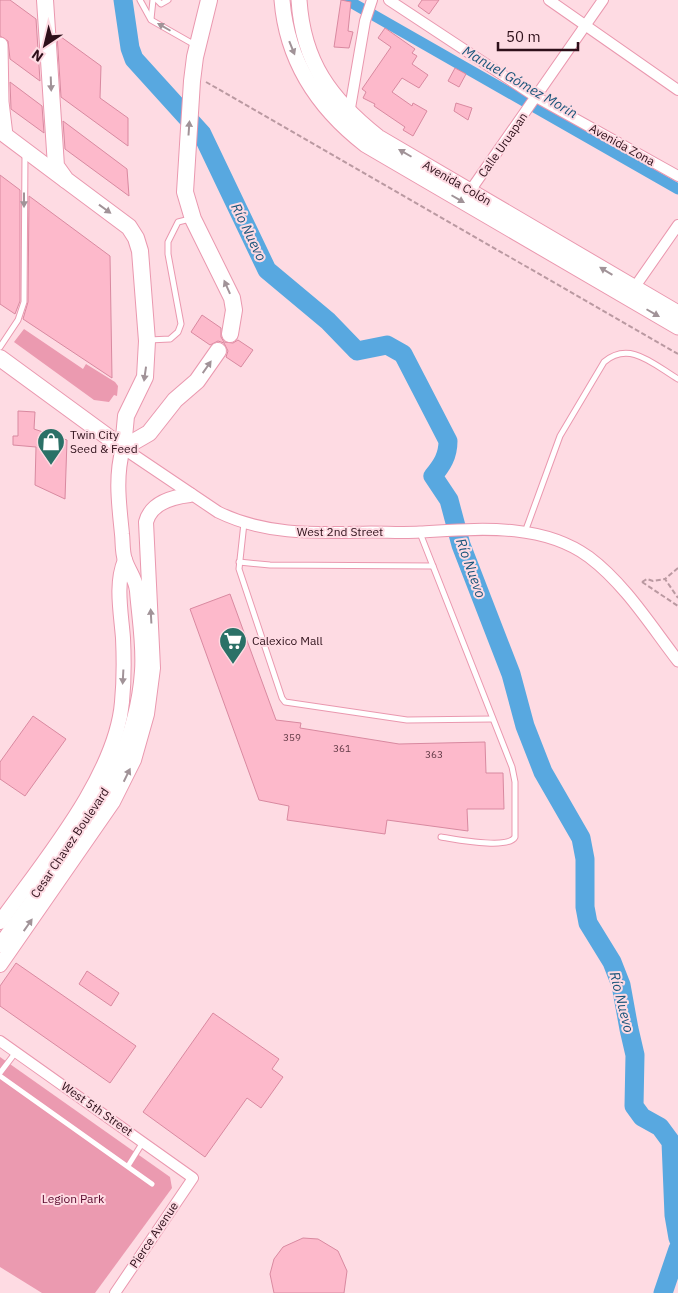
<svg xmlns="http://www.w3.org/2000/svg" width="678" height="1293" font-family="'IBM Plex Sans',sans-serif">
<rect width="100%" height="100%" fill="#fedbe3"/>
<!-- green -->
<g fill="#eb9ab0">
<polygon points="24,329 83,369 86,364 115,382 118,386 117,396 114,395 109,402 94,400 14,342"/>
<polygon points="0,1057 170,1177 172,1188 95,1293 42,1293 0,1267"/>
</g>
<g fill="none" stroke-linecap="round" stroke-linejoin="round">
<!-- canal -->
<polyline stroke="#58a8e0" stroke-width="11" points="347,0 678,189"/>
<!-- river -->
<g stroke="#58a8e0" stroke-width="19">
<path d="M123,0L130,48L134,59L202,134L267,270L328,321L357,351L387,345L403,354L448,441C448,456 442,465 433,476L449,500L461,545L511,674L525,726L543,772L581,838L585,859V907L588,923L612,962L621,985L629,1029L635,1055L634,1106L642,1117L660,1127L671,1142L674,1215L678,1238"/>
<polyline points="663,1293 678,1249"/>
</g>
</g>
<!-- building -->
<g fill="#fdb9cb" stroke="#d989a0">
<polygon points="0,0 10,0 36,19 40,81 10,59 8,41 0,36"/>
<polygon points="341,0 351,2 348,31 353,32 349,48 334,47"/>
<polygon points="422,0 439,0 429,14 418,6"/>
<polygon points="385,28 415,49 412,53 417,56 412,64 428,75 419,88 402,78 392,92 412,106 413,103 427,111 413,136 403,130 405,127 374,106 375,104 363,98 366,92 362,89 391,47 378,38"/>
<polygon points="57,34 101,66 100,98 128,118 128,146 61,97"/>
<polygon points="455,68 466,74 459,87 448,81"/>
<polygon points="10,82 42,106 44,133 11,109"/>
<polygon points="456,103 472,108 468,120 454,111"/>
<polygon points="63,121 127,169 129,196 65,149"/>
<polygon points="0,175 20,190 20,301 15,314 0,304"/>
<polygon points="29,196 110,256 112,378 23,319 28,302"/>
<polygon points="202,315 221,328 221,337 224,342 233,343 238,340 253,350 241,367 226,357 228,351 224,343 218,341 210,345 191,332"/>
<polygon points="18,411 35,412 34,429 67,440 65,499 35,485 36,447 13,445 13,436 18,436"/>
<polygon points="230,594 276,720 301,723 300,728 399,744 485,742 486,773 503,773 504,809 467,809 468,831 387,820 385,834 287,820 289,806 259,800 190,609"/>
<polygon points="33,716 66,739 25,796 0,779 0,762"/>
<polygon points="16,963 136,1046 110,1083 0,1006 0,986"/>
<polygon points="87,971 119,993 111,1006 79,984"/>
<polygon points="213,1013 279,1059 272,1069 283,1077 261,1108 247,1098 205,1157 143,1112"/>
<polygon points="303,1238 318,1239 338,1251 347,1271 344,1293 274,1293 270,1274 274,1259 283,1247"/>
</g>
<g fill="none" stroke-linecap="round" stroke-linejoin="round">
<defs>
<g id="service">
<polyline points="140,0 151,20 195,45"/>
<polyline points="157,0 161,4 168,0"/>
<polyline points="151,19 153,0"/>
<polyline points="149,340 170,339 178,332 181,324 168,254 168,242 178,222 190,219"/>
<polyline points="0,347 18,320 24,302 25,154"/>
<polyline points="244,523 239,569 282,698 285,702 407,720 492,719"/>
<path d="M525,532L560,436L604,362C630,340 654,365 678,379"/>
<path d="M420,533L512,767L515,782V837C508,850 455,839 441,837"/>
<polyline points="239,562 270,565 433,566"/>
<polyline points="0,1073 16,1052"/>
<polyline points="0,1076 152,1184"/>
<polyline points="128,1166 143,1142"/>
</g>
<g id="minor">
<polyline points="389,0 536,97 678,176"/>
<polyline points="549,0 678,90"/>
<polyline points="349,114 365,21 372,0"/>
<polyline points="470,191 603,0"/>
<polyline points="632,291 678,225"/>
<polyline points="0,1041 193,1178 115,1293"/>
</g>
<path id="tertiary" d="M123,448L218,512C267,536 318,533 371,532C387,532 404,533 420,532C477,529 541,522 589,557C625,584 651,626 678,661"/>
<g id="secondary">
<path d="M0,922C42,863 116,776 122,702C124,681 124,659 123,638C121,612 115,584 125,560"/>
<path d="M0,945C59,862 135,778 142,671C144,645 139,617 137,591C136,579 129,572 125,560C122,552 123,542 122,534C119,504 115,477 123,448"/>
<path d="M0,965L113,802L134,760L147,714L153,668L146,522C151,503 172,497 190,495"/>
</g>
<g id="primary">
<path d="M282,0C287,62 318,108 366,145L678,327"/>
<path d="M299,0C303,62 330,99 378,137L678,313"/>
<polyline points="0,45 1,102 5,135 65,180"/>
</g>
<g id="trunk">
<polyline points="45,0 56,166 66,180 129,227 136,238 140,251 147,341 145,377 126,416 123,448"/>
<polyline points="209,0 195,57 192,81 185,192 193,219 232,298 234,310 230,334"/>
<polyline points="0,358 123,448"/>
<polyline points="123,448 149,433 175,400 197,381 218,351"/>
</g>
</defs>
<!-- service casing -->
<use href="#service" stroke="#ea98af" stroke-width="7"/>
<!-- minor casing -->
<use href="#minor" stroke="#ea98af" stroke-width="12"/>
<!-- tertiary casing -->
<use href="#tertiary" stroke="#ea98af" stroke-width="13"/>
<!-- secondary casing -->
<use href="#secondary" stroke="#ea98af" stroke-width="16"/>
<!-- primary casing -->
<use href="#primary" stroke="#ea98af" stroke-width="17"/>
<!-- trunk casing -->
<use href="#trunk" stroke="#ea98af" stroke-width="18"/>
<!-- path -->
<g stroke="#ba99a1" stroke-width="2" stroke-dasharray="5 2.5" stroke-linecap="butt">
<polyline points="206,82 678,354"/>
<polyline points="678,568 665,579 678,598"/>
<polyline points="642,582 678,606"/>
<polyline points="642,582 647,579 653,581 665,579"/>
</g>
<!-- service -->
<use href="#service" stroke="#fff" stroke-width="5"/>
<!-- minor -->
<use href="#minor" stroke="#fff" stroke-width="10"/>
<!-- tertiary -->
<use href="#tertiary" stroke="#fff" stroke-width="11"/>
<!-- secondary -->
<use href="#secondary" stroke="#fff" stroke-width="14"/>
<!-- primary -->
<use href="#primary" stroke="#fff" stroke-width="15"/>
<!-- trunk -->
<use href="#trunk" stroke="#fff" stroke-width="16"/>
</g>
<!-- one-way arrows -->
<defs><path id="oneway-solid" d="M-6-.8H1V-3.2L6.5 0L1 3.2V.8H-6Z" transform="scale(1.25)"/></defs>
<g fill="#a19398">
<use href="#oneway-solid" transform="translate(164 27) rotate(-150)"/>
<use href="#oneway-solid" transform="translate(292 48) rotate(68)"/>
<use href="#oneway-solid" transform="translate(51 84) rotate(88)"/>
<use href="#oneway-solid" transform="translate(189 128) rotate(-86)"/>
<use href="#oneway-solid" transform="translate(405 153) rotate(-150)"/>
<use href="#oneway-solid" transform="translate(458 199) rotate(30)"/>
<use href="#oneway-solid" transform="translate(24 200) rotate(90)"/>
<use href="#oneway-solid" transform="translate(105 209) rotate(36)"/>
<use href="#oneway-solid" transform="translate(606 271) rotate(-149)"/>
<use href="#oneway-solid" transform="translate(227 287) rotate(-114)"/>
<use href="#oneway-solid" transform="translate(653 313) rotate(30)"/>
<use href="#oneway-solid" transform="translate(207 367) rotate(-55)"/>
<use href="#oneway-solid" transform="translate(145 374) rotate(98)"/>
<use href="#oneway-solid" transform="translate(151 616) rotate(-93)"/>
<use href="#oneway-solid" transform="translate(123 677) rotate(93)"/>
<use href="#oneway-solid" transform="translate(127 775) rotate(-64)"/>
<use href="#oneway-solid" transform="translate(28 925) rotate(-55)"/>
</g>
<!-- icons -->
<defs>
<symbol id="shop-pin" viewBox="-11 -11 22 30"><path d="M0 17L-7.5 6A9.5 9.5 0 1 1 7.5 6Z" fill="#2b7167" stroke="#fedbe3"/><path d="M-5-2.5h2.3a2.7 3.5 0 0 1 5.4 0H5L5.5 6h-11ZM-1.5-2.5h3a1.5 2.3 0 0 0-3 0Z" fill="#fff"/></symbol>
<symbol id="supermarket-pin" viewBox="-11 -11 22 30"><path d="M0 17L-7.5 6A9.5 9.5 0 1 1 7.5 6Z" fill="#2b7167" stroke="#fedbe3"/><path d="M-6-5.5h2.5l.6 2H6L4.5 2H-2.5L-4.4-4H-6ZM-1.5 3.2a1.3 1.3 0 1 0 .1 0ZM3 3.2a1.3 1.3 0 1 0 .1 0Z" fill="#fff"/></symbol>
</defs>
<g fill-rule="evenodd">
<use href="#shop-pin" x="35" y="426" width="32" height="43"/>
<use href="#supermarket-pin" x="217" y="625" width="32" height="43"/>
</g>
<g text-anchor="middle" stroke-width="4" stroke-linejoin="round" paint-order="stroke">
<!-- number labels -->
<g font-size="10" fill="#623a46">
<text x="292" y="741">359</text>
<text x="342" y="752">361</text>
<text x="434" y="758">363</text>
</g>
<!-- street labels -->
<g font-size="12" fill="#2e101a" stroke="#fedbe3">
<text transform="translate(503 145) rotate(-55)" y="4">Calle Uruapan</text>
<text transform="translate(622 145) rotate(29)" y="4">Avenida Zona</text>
<text transform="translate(457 183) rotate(30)" y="4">Avenida Colón</text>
<text x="340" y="536">West 2nd Street</text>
<text transform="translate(70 843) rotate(-56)" y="4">Cesar Chavez Boulevard</text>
<text transform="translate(97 1109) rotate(35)" y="4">West 5th Street</text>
<text transform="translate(154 1235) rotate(-56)" y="4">Pierce Avenue</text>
</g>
<!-- poi labels -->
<g font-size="12" fill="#2e101a" stroke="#fedbe3" text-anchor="start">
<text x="70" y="439">Twin City<tspan x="70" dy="14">Seed &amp; Feed</tspan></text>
<text x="252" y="645">Calexico Mall</text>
</g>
<!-- park labels -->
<g font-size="12" fill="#5a082c" stroke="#fedbe3">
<text x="73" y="1203">Legion Park</text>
</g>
<!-- water labels -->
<g font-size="14" font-style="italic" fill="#19547a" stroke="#fedbe3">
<text transform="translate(520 82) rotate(30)" y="5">Manuel Gómez Morin</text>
<text transform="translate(249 232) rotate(64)" y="5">Río Nuevo</text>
<text transform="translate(471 568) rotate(70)" y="5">Río Nuevo</text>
<text transform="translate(622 1002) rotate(76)" y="5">Río Nuevo</text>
</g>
</g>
<!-- north arrow -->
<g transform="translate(45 45) rotate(215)" stroke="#fedbe3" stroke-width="4" paint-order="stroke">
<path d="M0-4L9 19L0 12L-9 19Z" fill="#2e101a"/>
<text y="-8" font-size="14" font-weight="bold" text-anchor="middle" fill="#2e101a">N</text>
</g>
<!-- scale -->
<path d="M498 42v8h80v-8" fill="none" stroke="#2e101a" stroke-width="2.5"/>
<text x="506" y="42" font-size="15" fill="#2e101a" stroke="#fedbe3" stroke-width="4" paint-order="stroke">50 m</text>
</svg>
